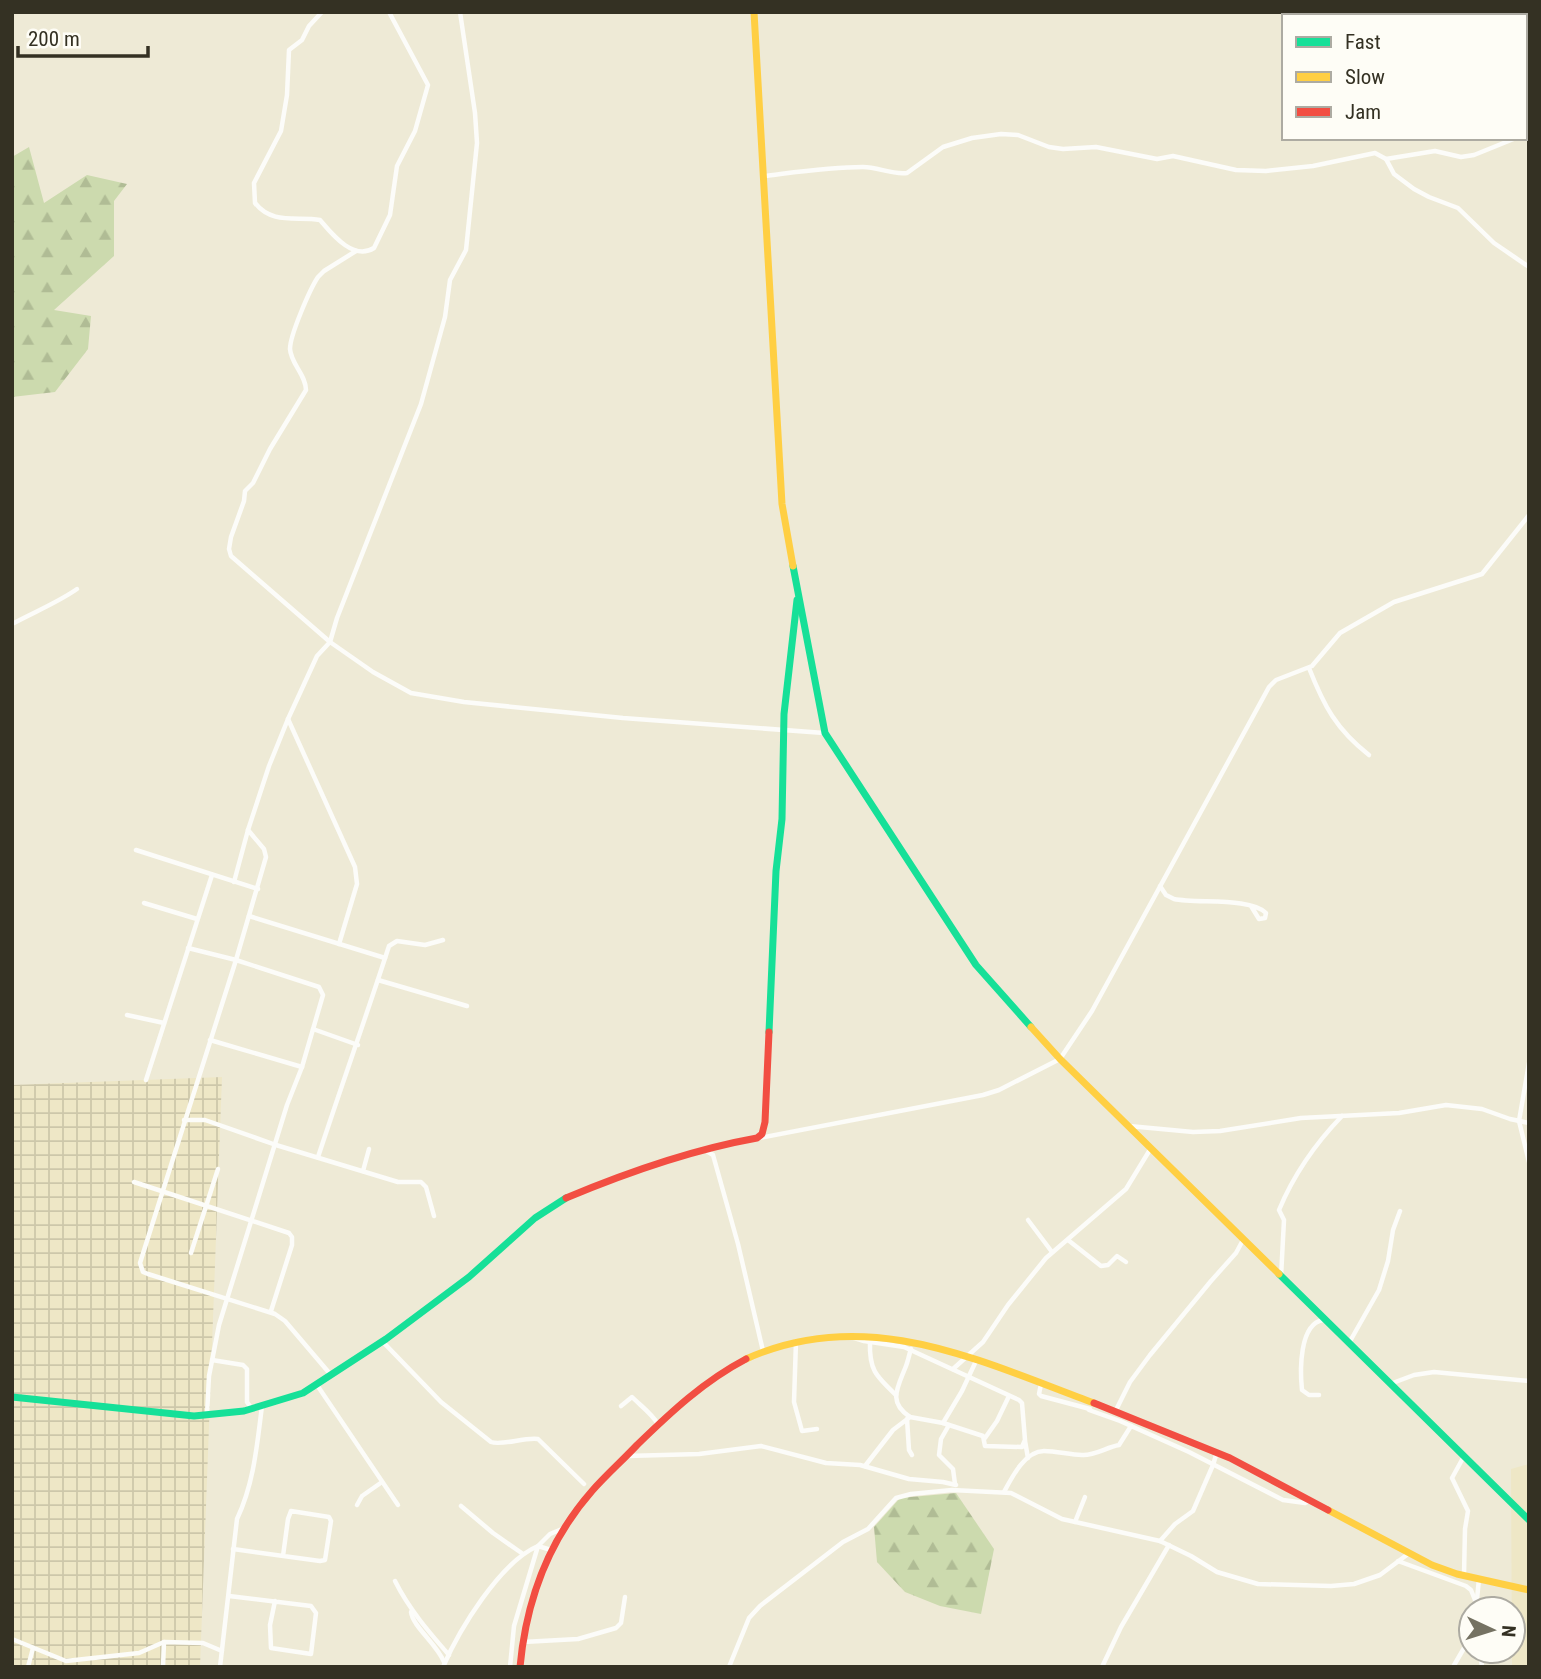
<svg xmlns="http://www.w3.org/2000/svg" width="1541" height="1679" font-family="'Roboto Condensed',sans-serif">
<defs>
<pattern id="industrial-grid" width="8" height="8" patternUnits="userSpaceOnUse" patternTransform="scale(1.75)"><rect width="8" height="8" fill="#eee7c6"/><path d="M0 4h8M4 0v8" fill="none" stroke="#cdc7aa"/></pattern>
<pattern id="forest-firs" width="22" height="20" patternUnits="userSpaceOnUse" patternTransform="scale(1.75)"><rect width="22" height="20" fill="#ccdaae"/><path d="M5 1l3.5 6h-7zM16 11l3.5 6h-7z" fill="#b0bc95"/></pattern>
</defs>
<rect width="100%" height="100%" fill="#eeead6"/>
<!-- built -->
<polygon fill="#eee7c6" points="1529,1464 1529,1667 1512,1667 1511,1469"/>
<!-- industrial -->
<polygon fill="url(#industrial-grid)" points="222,1077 200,1667 12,1667 12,1085"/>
<!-- forest -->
<g fill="url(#forest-firs)">
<polygon points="29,147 44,203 87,175 127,184 114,201 114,256 54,310 91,316 88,349 55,392 12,397 12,157"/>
<polygon points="956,1493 994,1549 981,1614 940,1606 905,1592 877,1562 874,1527 900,1498"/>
</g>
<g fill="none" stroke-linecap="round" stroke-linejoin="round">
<!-- street -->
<g stroke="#fcfcf9" stroke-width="4.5">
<path d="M322,12L309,26L302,40L289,50L287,95L281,131L254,183L255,203C272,225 297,216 320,220C332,234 353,261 374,248L390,215L397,166L415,131L428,85L389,12"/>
<polyline points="1525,134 1529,132"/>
<polyline points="1386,159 1435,151 1461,157 1474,155 1516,138"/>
<path d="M764,176C797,172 830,167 863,167C878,167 892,175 907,173L943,147L972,138L1001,134L1018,135L1049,147L1063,149L1096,147L1157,159L1173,156L1236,170L1266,171L1313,166L1375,153L1386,159L1394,174L1414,189L1429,197L1458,208L1494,243L1529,267"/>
<path d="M356,251L324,271L318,277C310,289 290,335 290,349C291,364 306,375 306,390L270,449L253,483L245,491L244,501L231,537L229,549L231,556L330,642L373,672L411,693L464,702L623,718L824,733"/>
<path d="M12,624C34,612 57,603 77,589"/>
<path d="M1309,668C1324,706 1336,729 1369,755"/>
<polyline points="288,719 355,867 357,884 339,944"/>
<polyline points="248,830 264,849 266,857 236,960 140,1263 143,1272 148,1274 275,1314 285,1321 331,1375"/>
<polyline points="136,850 258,889"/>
<polyline points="234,882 248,830 269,766 288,719 317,656 330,642 337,618 421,404 445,317 450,280 466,250 477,143 475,113 460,12"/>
<path d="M1160,886L1166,895L1174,899C1197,904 1250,897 1266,913L1265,918L1259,919L1251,906"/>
<polyline points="144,903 197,919"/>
<polyline points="249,916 385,958"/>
<polyline points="188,948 236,960 319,987 323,995 302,1067 287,1105 219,1325 209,1376 207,1415"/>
<polyline points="378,980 467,1006"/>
<polyline points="127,1015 164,1023"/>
<polyline points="313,1029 358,1045"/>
<polyline points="210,1040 302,1067"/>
<polyline points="1529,1063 1519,1121 1529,1162"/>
<polyline points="146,1080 212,875"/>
<polyline points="184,1120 205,1120 276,1145 398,1182 421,1182 426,1187 434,1216"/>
<polyline points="1129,1126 1193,1132 1220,1131 1301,1118 1399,1113 1446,1105 1482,1109 1510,1119 1529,1123"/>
<polyline points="759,1138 983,1095 999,1090 1060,1059 1092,1011 1269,687 1276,680 1312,666 1340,633 1394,602 1482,574 1529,515"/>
<polyline points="705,1150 713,1155 738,1244 763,1351"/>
<path d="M318,1157C341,1087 366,1017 389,946L397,941L425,945L443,940"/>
<polyline points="363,1171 369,1149"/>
<polyline points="134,1182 289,1233 292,1237 292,1245 271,1311"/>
<polyline points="1028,1220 1052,1252"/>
<polyline points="1068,1240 1101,1266 1108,1265 1117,1256 1126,1262"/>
<polyline points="191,1253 218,1169"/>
<path d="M1281,1277L1284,1220L1279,1210C1294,1174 1315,1144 1342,1116"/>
<polyline points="851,1337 864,1341 904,1347 1019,1400 1022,1403 1025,1440 1022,1447 985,1446 983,1436 943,1423 910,1417 893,1430 865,1466"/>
<polyline points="796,1341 794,1402 802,1431 817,1429"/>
<path d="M383,1342L441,1402L491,1442C502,1446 524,1437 538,1439L584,1484"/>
<path d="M870,1342C869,1370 876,1376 896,1395"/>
<polyline points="1349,1343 1379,1290 1388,1261 1393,1230 1400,1211"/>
<polyline points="212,1360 243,1365 247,1369 247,1402 251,1408"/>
<polyline points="953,1369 983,1342 1008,1305 1046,1258 1126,1189 1151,1148"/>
<polyline points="1041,1384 1039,1394 1041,1396 1090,1409"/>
<polyline points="1390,1384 1414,1375 1434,1372 1529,1381"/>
<polyline points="317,1385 398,1505"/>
<path d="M1319,1395H1309L1302,1390C1300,1371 1299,1324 1323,1320"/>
<path d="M621,1406L632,1397C641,1406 651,1413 658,1424"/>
<polyline points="1089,1410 1120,1421 1189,1452 1283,1500 1305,1503 1309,1501"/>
<polyline points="1116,1410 1130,1382 1150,1355 1211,1281 1236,1253 1243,1240"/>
<path d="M910,1417C887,1402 898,1387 906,1366C908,1361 909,1355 911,1349"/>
<polyline points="907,1419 909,1450 912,1455"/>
<polyline points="943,1423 962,1391 976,1361"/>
<polyline points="949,1425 941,1439 939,1455 953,1469 955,1484"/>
<polyline points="985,1438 997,1421 1009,1396"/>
<polyline points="1025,1441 1028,1458"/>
<polyline points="627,1456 699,1454 761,1446 826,1463 860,1465 909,1479 943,1482 956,1485"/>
<polyline points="1463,1458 1452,1478 1468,1511 1465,1529 1464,1575"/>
<path d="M1004,1492C1012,1477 1025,1451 1044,1451C1057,1451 1070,1455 1082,1455C1094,1456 1107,1447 1119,1445L1131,1426"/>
<polyline points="357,1505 362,1496 382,1482"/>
<polyline points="461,1506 493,1533 523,1554"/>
<polyline points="1075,1522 1085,1497"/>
<polyline points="1160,1541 1175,1524 1193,1511 1213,1465 1217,1452"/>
<polyline points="233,1549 320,1561 325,1560 331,1521 329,1517 291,1511 288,1519 283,1556"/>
<polyline points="1398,1561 1466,1586 1471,1590 1475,1600"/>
<path d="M395,1581C409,1609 428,1631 449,1655"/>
<polyline points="229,1596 311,1606 316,1613 311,1654 271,1648 270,1625 275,1601"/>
<polyline points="1476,1609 1479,1579"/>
<path d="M411,1612C413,1627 437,1644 444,1662"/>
<polyline points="12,1639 66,1661 139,1653 164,1642 203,1643 222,1651"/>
<polyline points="523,1642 578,1639 616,1628 621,1623 625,1597"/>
<polyline points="1480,1651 1482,1667"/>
<polyline points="28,1667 33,1648"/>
<polyline points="163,1667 164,1642"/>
<path d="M220,1667L237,1519C254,1483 257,1445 262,1406"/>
<path d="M443,1667C459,1630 500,1562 538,1546L551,1550"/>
<polyline points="510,1667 514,1626 538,1546 550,1534 562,1529"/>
<polyline points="729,1667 749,1618 760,1606 843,1542 868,1529 896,1498 911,1494 952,1490 1011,1493 1062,1519 1160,1541 1191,1556 1217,1572 1258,1584 1331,1586 1354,1584 1380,1575 1408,1554"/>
<polyline points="1102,1667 1121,1627 1169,1545"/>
<polyline points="1453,1667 1471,1636"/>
</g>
<!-- fast -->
<g stroke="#16e098" stroke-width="7">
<polyline points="793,566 825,733 976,965 1031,1027"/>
<polyline points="769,1032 776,871 782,819 784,714 797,600"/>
<polyline points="1279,1274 1529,1520"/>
<polyline points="12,1397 194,1416 244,1411 303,1393 386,1339 469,1277 535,1218 566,1198"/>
</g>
<!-- slow -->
<g stroke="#ffcf43" stroke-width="7">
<polyline points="754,12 782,504 793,566"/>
<polyline points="1031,1027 1060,1059 1279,1274"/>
<path d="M746,1359C867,1304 980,1361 1094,1403"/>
<polyline points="1328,1510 1432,1565 1457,1574 1529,1590"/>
</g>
<!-- jam -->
<g stroke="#f24e42" stroke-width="7">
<path d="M566,1198C628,1172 690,1150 757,1138L762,1134L765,1122L769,1032"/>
<polyline points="1094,1403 1230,1458 1328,1510"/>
<path d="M520,1667C526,1602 548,1541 592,1491C606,1475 622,1461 637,1445C671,1412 704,1381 746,1359"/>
</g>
</g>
<!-- border -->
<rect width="1541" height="1679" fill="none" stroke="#343123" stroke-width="28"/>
<!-- legend -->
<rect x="1282" y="14" width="245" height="126" fill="#fefdf6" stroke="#adaba2" stroke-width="2"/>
<rect x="1296" y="37" width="35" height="10" fill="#16e098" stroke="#adaba2" stroke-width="2"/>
<text x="1345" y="49" font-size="21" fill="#343123">Fast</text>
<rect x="1296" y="72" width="35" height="10" fill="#ffcf43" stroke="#adaba2" stroke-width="2"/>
<text x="1345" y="84" font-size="21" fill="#343123">Slow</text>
<rect x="1296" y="107" width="35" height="10" fill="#f24e42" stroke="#adaba2" stroke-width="2"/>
<text x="1345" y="119" font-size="21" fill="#343123">Jam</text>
<!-- north arrow -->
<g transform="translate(1492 1630) rotate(94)"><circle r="33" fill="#fefdf6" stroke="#adaba2" stroke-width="2"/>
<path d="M0-5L12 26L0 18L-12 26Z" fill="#757262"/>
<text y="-10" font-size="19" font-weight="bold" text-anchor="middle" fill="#343123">N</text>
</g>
<!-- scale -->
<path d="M18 46v10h130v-10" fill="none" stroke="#343123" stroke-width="3.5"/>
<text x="28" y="46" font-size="21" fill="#343123" stroke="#fefdf6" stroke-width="5" paint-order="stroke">200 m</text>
</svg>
